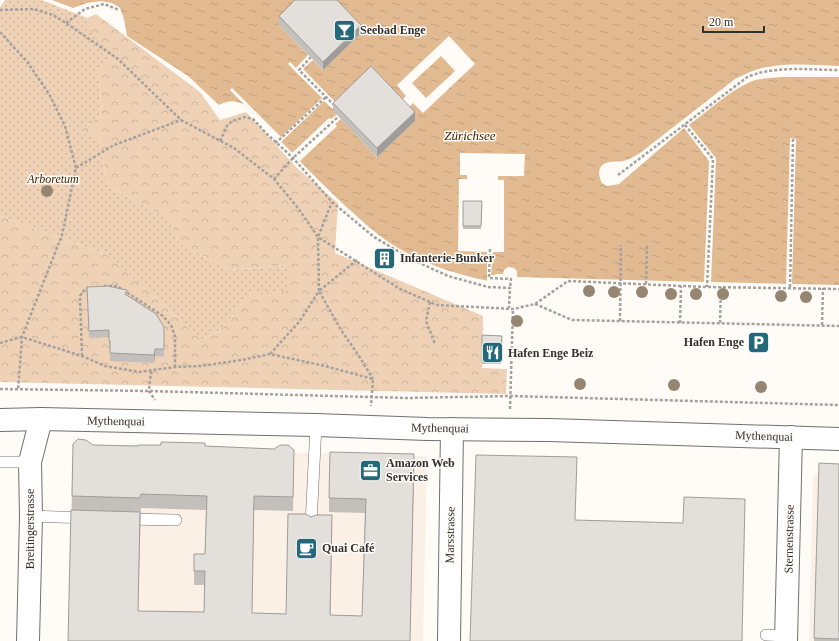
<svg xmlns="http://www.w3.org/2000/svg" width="839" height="641" font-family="'Times New Roman',serif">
<defs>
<pattern id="forest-crowns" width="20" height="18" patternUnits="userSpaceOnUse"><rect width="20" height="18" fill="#efd2b6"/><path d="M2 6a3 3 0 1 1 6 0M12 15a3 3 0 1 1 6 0" fill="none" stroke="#cdb59d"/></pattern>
<pattern id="park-dots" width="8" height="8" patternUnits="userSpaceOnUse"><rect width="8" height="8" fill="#efd2b6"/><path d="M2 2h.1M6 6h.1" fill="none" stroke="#cdb59d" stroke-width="1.8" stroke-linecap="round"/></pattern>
<pattern id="water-ripples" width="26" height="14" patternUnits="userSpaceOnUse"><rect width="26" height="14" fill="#e2ba92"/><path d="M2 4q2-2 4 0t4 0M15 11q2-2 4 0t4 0" fill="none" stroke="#c2a07e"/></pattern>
</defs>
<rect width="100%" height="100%" fill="#fffbf7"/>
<!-- built -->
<g fill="#faf0e6">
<polygon points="83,447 427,456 423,641 68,641 72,457 73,453"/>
<polygon points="825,465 839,641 809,641 813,477"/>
</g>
<!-- forest -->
<polygon fill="url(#forest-crowns)" points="96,14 200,92 220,120 246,112 297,168 338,203 335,253 483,316 482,368 507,369 506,394 0,382 0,216 108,255 202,340 220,330 252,293 287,265 230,270 179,243 170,219 108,187 99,139 80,131 102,114 98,70 87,18"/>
<!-- park -->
<polygon fill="url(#park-dots)" points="5,0 42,0 87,18 91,33 118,53 98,70 102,114 80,131 99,139 108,187 170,219 179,243 230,270 288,265 287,291 252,293 220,330 202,340 108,255 0,216 0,7"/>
<!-- water -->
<g fill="url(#water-ripples)">
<path d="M52,0H839V66C815,65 790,63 767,67C756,69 746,74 735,79L640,153C635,156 629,160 623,161C619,162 615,161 610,162C598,163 597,174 602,183L607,186L619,184L684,128L709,161L704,282L517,277V271L514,268L508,267L504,270L503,274H495V282C459,276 424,264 393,245C374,233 358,217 341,202C308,171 278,137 245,105C235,100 229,100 219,105L188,76L127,36L124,19L120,8L112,3L101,1L87,3L73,8Z"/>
<path d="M781,77H839V285L711,282L716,158L689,125C708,111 727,93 748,83C758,78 770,78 781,77Z"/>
</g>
<!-- pier -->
<g fill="#fffbf7" fill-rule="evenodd">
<path d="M304,0H338L334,5L361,33L323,70L313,60L303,69L339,106L399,103L406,96L397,85L449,36L475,64L423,113L413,103L406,111L415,121L377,157L341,119L335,124L337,126L300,161L292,153L329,118L331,119L336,115L334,110L324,101L281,142L230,90L232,88L281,137L322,98L288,64L290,62L296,68L308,55L279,25ZM441,56L455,71L426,98L412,83Z"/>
<polygon points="790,138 796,139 792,284 786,284"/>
<polygon points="460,153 525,154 524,176 498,176 498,180 504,180 504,252 493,252 491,275 499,275 497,276 497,283 487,283 487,252 458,251 459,179 467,179 467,175 460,175"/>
</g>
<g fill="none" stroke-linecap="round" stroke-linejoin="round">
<defs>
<g id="service">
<polyline points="0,462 30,462"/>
<polyline points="31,516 85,518"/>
<polyline points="126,519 176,520"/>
<polyline points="311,524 316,425"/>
<polyline points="766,635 787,636"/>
</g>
<g id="minor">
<polyline points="28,641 31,516 30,462 41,419"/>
<polyline points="449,641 452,429"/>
<polyline points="786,641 791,437"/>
</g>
<polyline id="secondary" points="0,420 41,419 316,425 427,429 549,430 839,439"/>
</defs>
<!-- service casing -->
<use href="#service" stroke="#736f6c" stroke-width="12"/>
<!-- minor casing -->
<use href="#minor" stroke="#736f6c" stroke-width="24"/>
<!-- secondary casing -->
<use href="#secondary" stroke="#736f6c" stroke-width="24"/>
<!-- path -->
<g stroke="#a4a19f" stroke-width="2.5" stroke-dasharray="3 2" stroke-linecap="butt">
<polyline points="0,10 34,9 53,15 66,23 118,59 181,120 234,148 274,179 298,208 318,237 400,289 437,305 513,309 535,304 568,281 707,287 839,289"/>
<polyline points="66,23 85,9 104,4 119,10"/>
<polyline points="0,32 28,63 49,94 65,126 76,168 62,235 22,337 18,390"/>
<polyline points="311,57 299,70 335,106"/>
<polyline points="685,125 713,159 707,287"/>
<polyline points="220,141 227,126 232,121 245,117 253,119 267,134 293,158 332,202 374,237 413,260 448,276 488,287 510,288 509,308"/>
<polyline points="275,143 280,139 326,97"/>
<polyline points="76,168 114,145 181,120"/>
<path d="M618,175L746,78C770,65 811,70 839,70"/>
<polyline points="274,179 293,158 338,117"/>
<polyline points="490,249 489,278 511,279 510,288"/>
<polyline points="357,260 319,291 341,330 359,356 373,379"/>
<polyline points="646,284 647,244"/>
<polyline points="104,286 117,286 163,316 171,325 175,336 175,367"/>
<polyline points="790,287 793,139"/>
<polyline points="430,302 426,321 435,344"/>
<polyline points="535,304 572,320 839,326"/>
<polyline points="620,321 621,245"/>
<polyline points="680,323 681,286"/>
<polyline points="720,323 721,287"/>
<polyline points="822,325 823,288"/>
<polyline points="0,343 22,337 82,356 105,366 139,372 175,367 201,366 242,360 270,354 325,366 373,379 371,406"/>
<polyline points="270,354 299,322 319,291 318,237 332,202"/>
<polyline points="82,356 80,296 85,289 89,288"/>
<polyline points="151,371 149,391 155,400"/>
<polyline points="0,389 149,391 407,398 511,396 839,405"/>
<polyline points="510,409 513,309"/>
</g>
<!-- service -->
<use href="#service" stroke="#fff" stroke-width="11"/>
<!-- minor -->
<use href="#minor" stroke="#fff" stroke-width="22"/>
<!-- secondary -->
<use href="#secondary" stroke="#fff" stroke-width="22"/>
</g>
<!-- trees -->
<g fill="#968571">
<circle cx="47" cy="191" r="6"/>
<circle cx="589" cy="291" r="6"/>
<circle cx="614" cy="292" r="6"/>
<circle cx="642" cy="292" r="6"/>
<circle cx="671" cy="294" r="6"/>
<circle cx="696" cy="294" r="6"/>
<circle cx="723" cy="294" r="6"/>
<circle cx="781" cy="296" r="6"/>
<circle cx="806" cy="297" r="6"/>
<circle cx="517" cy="321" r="6"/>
<circle cx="580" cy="384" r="6"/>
<circle cx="674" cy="385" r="6"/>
<circle cx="761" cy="387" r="6"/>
</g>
<!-- wall -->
<g fill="#c3c0bc" fill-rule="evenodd">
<polygon points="279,16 361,33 323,70 279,25"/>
<polygon points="333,103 415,121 377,157 333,111"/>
<polygon points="463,201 482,201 481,229 463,229"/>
<polygon points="87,287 127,296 164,327 164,357 155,356 154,363 110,361 110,348 109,348 109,337 89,338"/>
<polygon points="482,335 502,336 501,364 482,364"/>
<path d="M93,445L138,446H205L294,450L293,511L254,510L252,613L286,614L332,529L330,615L362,616L365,513L329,512V498L414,468L410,641H68L72,496ZM141,508L206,510L205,554L194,571V585H204V612L138,611Z"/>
<polygon points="819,463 839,464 839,641 814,641"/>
</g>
<!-- shaded-wall -->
<g fill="#9f9c99">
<polygon points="361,25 361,33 323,70 323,62"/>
<polygon points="415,112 415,121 377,157 377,148"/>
<polygon points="155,349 155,356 154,363 154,355"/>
<polygon points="414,454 414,468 410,641"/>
<polygon points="332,515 332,529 330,629 330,615"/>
</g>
<!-- building -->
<g fill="#e3dfdb" stroke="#9f9c99">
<polygon points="295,0 337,0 361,25 323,62 279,16"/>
<polygon points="371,66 415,112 377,148 333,103"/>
<polygon points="463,201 482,201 481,226 463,226"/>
<polygon points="107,286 127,290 125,294 156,314 164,327 164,349 155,349 154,355 110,353 110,341 109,341 109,330 89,331 87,287"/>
<polygon points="482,335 502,336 501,361 482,361"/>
<polygon points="78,439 86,440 93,445 138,446 138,445 161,445 161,442 205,443 205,446 274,449 280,445 288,445 294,450 293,497 254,496 252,613 286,614 288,514 306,514 311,517 316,515 332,515 330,615 362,616 366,499 329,498 330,452 414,454 410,641 68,641 71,510 140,512 138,611 204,612 205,571 194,571 194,554 205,554 207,496 141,494 140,498 72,496 73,444"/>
<polygon points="476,455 577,457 575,520 683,523 684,497 745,499 742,641 470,641"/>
<polygon points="819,463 839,464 839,639 814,638"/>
</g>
<!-- icons -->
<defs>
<symbol id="bar-square" viewBox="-11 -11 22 22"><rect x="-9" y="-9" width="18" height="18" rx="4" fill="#246979" stroke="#fffbf7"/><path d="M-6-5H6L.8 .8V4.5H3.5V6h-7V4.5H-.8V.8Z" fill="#fff"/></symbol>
<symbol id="building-square" viewBox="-11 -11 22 22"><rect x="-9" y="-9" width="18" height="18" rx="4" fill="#246979" stroke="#fffbf7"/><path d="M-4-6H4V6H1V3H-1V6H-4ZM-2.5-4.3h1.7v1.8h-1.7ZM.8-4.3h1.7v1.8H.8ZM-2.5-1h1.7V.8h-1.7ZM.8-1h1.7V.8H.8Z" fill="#fff"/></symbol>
<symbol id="parking-square" viewBox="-11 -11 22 22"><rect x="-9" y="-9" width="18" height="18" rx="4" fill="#246979" stroke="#fffbf7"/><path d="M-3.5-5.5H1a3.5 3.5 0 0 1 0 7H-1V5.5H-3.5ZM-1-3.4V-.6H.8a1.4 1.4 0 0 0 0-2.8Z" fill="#fff"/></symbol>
<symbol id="restaurant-square" viewBox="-11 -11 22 22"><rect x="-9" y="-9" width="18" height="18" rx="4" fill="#246979" stroke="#fffbf7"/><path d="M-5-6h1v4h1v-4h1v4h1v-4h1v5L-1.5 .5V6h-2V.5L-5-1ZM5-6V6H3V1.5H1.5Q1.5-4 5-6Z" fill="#fff"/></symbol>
<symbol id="office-square" viewBox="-11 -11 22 22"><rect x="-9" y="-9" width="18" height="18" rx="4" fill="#246979" stroke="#fffbf7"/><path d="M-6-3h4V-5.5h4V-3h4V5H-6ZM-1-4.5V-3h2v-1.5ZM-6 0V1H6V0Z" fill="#fff"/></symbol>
<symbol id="cafe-square" viewBox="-11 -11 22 22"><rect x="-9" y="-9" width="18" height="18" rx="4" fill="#246979" stroke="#fffbf7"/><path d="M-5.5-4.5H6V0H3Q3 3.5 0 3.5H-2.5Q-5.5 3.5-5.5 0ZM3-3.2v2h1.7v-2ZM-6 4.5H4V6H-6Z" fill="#fff"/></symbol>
</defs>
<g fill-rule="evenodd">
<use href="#bar-square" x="332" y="18" width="25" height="25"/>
<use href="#building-square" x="372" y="246" width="25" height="25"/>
<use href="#parking-square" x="746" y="330" width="25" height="25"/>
<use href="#restaurant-square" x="480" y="340" width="25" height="25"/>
<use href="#office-square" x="358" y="458" width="25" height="25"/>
<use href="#cafe-square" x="294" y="536" width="25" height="25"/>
</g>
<g text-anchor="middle" stroke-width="3" stroke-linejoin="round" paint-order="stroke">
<!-- poi labels -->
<g font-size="12" font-weight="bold" fill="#333130" stroke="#fffbf7" text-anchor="start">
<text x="360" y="34">Seebad Enge</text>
<text x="400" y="262">Infanterie-Bunker</text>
<text x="744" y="346" text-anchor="end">Hafen Enge</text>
<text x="508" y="357">Hafen Enge Beiz</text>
<text x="386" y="467">Amazon Web<tspan x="386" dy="14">Services</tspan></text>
<text x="322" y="552">Quai Café</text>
</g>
<!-- park labels -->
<g font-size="12" font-style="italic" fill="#402504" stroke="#fffbf7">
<text x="53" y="183">Arboretum</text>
</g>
<!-- street labels -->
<g font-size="12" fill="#333130" stroke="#fffbf7">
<text transform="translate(116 421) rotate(1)" y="4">Mythenquai</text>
<text transform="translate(440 428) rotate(1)" y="4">Mythenquai</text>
<text transform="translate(764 436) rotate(2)" y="4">Mythenquai</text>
<text transform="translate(30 529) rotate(-90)" y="4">Breitingerstrasse</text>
<text transform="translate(450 535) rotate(-89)" y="4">Marsstrasse</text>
<text transform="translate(789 539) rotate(-89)" y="4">Sternenstrasse</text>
</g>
<!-- water labels -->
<g font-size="13" font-style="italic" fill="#3d2302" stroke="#fffbf7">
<text x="470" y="140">Zürichsee</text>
</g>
</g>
<!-- scale -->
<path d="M703 26v6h61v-6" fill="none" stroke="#333130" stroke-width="2"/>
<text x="709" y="26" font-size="12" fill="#333130" stroke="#fffbf7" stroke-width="3" paint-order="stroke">20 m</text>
</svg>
